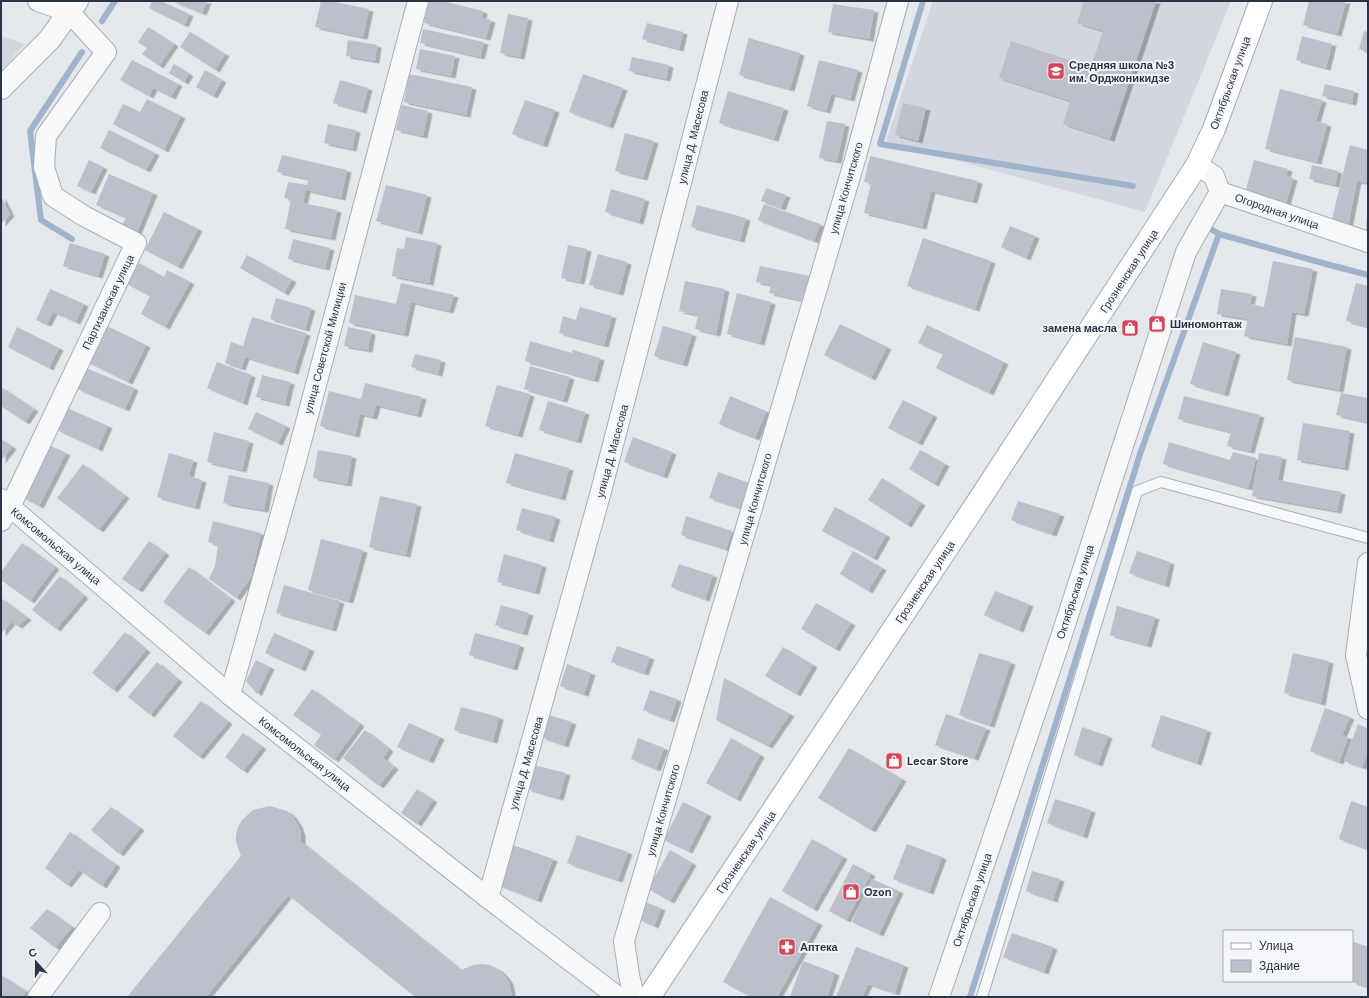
<svg xmlns="http://www.w3.org/2000/svg" width="1369" height="998" font-family="'DM Sans',sans-serif">
<defs>
<filter id="shadow"><feDropShadow dx="4.5" dy="2.5" stdDeviation="0" flood-color="#0004"/></filter>
</defs>
<rect width="100%" height="100%" fill="#e4e7ec"/>
<!-- built -->
<g fill="#d2d6de">
<polygon points="933,1 1231,1 1145,212 886,141"/>
<polygon points="1,36 25,44 1,70"/>
</g>
<g fill="none" stroke-linecap="round" stroke-linejoin="round">
<!-- stream -->
<g stroke="#9fb4cc" stroke-width="6">
<polyline points="923,1 880,144 1133,186"/>
<polyline points="102,21 115,1"/>
<polyline points="1211,229 1219,234 1326,264 1368,275"/>
<polyline points="72,239 41,220 30,131 82,52"/>
<polyline points="970,997 1140,454 1219,234"/>
</g>
</g>
<!-- building -->
<g fill="#bbc0ca" filter="url(#shadow)">
<polygon points="152,1 161,1 189,14 184,25 149,8"/>
<polygon points="172,1 207,1 202,13"/>
<polygon points="321,1 330,1 369,9 363,37 315,27"/>
<polygon points="429,1 443,1 483,11 482,18 491,20 486,38 424,23"/>
<polygon points="1084,1 1156,1 1110,139 1063,124 1070,101 999,78 1011,41 1091,67 1103,31 1077,23"/>
<polygon points="1309,1 1346,1 1337,34 1303,25"/>
<polygon points="833,4 874,10 869,39 828,32"/>
<polygon points="508,14 528,18 520,57 500,53"/>
<polygon points="647,23 683,32 679,49 642,39"/>
<polygon points="148,27 174,44 159,66 142,54 147,48 138,42"/>
<polygon points="423,29 484,42 480,57 420,43"/>
<polygon points="1364,31 1368,32 1368,52 1359,49"/>
<polygon points="190,32 225,54 215,70 180,47"/>
<polygon points="1302,36 1332,44 1326,68 1296,60"/>
<polygon points="749,38 800,53 790,89 739,75"/>
<polygon points="348,40 377,45 375,61 346,56"/>
<polygon points="420,49 455,56 451,76 416,69"/>
<polygon points="632,57 669,65 666,79 629,71"/>
<polygon points="132,60 178,84 171,97 153,88 149,96 120,80"/>
<polygon points="819,60 858,70 850,99 831,94 826,111 807,106"/>
<polygon points="174,64 189,74 184,82 169,73"/>
<polygon points="205,70 222,80 213,96 196,87"/>
<polygon points="409,74 472,87 466,115 404,102"/>
<polygon points="583,74 623,88 609,126 569,112"/>
<polygon points="340,80 368,88 362,111 333,103"/>
<polygon points="1325,84 1354,91 1352,103 1322,96"/>
<polygon points="1280,89 1322,100 1316,121 1327,124 1317,162 1265,149"/>
<polygon points="728,91 784,108 774,139 719,123"/>
<polygon points="147,99 181,116 164,150 113,124 123,104 140,112"/>
<polygon points="525,100 555,110 543,145 512,134"/>
<polygon points="903,103 926,108 918,141 895,135"/>
<polygon points="402,105 428,111 423,136 396,130"/>
<polygon points="827,121 845,124 837,161 819,158"/>
<polygon points="328,124 356,130 352,149 324,143"/>
<polygon points="109,130 155,153 146,170 100,148"/>
<polygon points="625,133 654,141 643,178 615,171"/>
<polygon points="1350,145 1368,150 1368,183 1357,181 1348,226 1331,223"/>
<polygon points="282,155 347,170 341,198 306,190 303,203 337,210 331,238 285,229 291,199 284,198 288,182 307,185 309,179 277,172"/>
<polygon points="870,156 978,181 973,201 931,191 922,227 864,213 871,183 864,182"/>
<polygon points="89,160 103,167 91,192 77,186"/>
<polygon points="1254,160 1288,169 1286,176 1293,178 1285,207 1244,196"/>
<polygon points="1312,165 1338,171 1335,185 1309,179"/>
<polygon points="109,174 153,193 137,232 122,225 126,218 96,205"/>
<polygon points="386,185 427,195 418,232 376,221"/>
<polygon points="766,188 786,195 781,208 761,201"/>
<polygon points="611,189 645,199 639,222 605,212"/>
<polygon points="1,196 10,214 1,224"/>
<polygon points="764,204 820,224 814,241 758,220"/>
<polygon points="697,205 746,218 740,240 691,227"/>
<polygon points="164,212 198,229 178,267 145,250"/>
<polygon points="1367,218 1368,218 1368,234 1365,234"/>
<polygon points="1010,226 1035,236 1026,258 1001,247"/>
<polygon points="406,237 437,243 429,283 392,276 397,248 404,249"/>
<polygon points="923,238 991,261 975,309 907,286"/>
<polygon points="293,239 330,248 325,268 288,259"/>
<polygon points="70,243 105,254 98,276 63,266"/>
<polygon points="568,245 587,249 580,282 561,278"/>
<polygon points="598,254 627,262 619,293 589,285"/>
<polygon points="247,255 292,280 284,293 240,268"/>
<polygon points="1273,261 1313,269 1304,314 1292,312 1287,344 1244,336 1248,319 1217,314 1221,289 1252,294 1250,304 1264,307"/>
<polygon points="139,263 164,277 167,270 190,282 165,327 141,314 150,296 127,284"/>
<polygon points="760,266 810,276 805,301 769,293 771,285 756,282"/>
<polygon points="685,281 725,289 716,334 695,329 698,315 679,311"/>
<polygon points="401,283 454,295 449,311 411,302 404,334 349,323 355,295 396,304"/>
<polygon points="1356,283 1368,286 1368,327 1346,321"/>
<polygon points="50,289 84,304 76,322 53,312 47,324 36,320"/>
<polygon points="737,293 771,302 760,343 727,334"/>
<polygon points="276,298 311,308 305,329 270,319"/>
<polygon points="580,307 612,316 604,345 559,333 563,316 576,320"/>
<polygon points="252,317 306,333 294,372 245,357 241,368 225,363 231,342 243,346"/>
<polygon points="840,324 887,347 871,378 824,355"/>
<polygon points="927,325 1004,362 989,393 936,368 943,354 918,343"/>
<polygon points="107,326 146,345 128,382 89,363"/>
<polygon points="663,326 692,334 683,364 654,356"/>
<polygon points="17,327 59,348 49,368 8,347"/>
<polygon points="348,327 371,332 368,350 344,346"/>
<polygon points="1295,337 1347,347 1339,390 1287,380"/>
<polygon points="530,341 572,353 573,350 600,358 594,380 525,361"/>
<polygon points="1203,342 1236,352 1224,394 1190,384"/>
<polygon points="415,354 441,360 438,374 411,367"/>
<polygon points="217,362 251,375 243,403 207,388"/>
<polygon points="530,366 570,377 563,400 524,389"/>
<polygon points="86,368 134,388 125,409 77,389"/>
<polygon points="262,375 290,382 285,404 256,397"/>
<polygon points="365,383 422,397 417,415 376,405 373,417 360,414 355,435 320,426 329,391 361,399"/>
<polygon points="497,385 530,394 518,435 485,426"/>
<polygon points="1,387 34,409 25,422 1,406"/>
<polygon points="1341,393 1368,398 1367,422 1336,415"/>
<polygon points="730,396 766,411 755,438 719,424"/>
<polygon points="1184,396 1260,415 1250,451 1227,446 1231,432 1178,419"/>
<polygon points="903,400 933,415 918,443 888,428"/>
<polygon points="548,401 585,412 577,441 539,430"/>
<polygon points="67,408 108,426 98,449 57,430"/>
<polygon points="256,412 286,426 278,443 248,429"/>
<polygon points="1303,423 1350,431 1344,468 1297,460"/>
<polygon points="214,432 249,441 242,470 207,462"/>
<polygon points="633,437 672,452 663,476 624,462"/>
<polygon points="1,439 12,447 1,461"/>
<polygon points="1169,442 1230,460 1233,452 1256,458 1248,488 1163,464"/>
<polygon points="51,446 66,453 39,506 24,498"/>
<polygon points="318,450 352,456 347,484 313,478"/>
<polygon points="920,450 945,464 934,484 909,469"/>
<polygon points="169,453 193,460 189,476 202,480 195,507 157,497"/>
<polygon points="515,453 569,468 561,498 506,483"/>
<polygon points="1259,453 1282,457 1278,480 1341,492 1337,511 1252,496"/>
<polygon points="83,464 125,496 99,530 57,498"/>
<polygon points="718,472 749,483 740,508 709,498"/>
<polygon points="229,475 269,483 264,510 223,503"/>
<polygon points="882,478 921,503 907,525 868,500"/>
<polygon points="380,496 417,504 406,555 369,547"/>
<polygon points="1018,501 1060,514 1052,534 1011,520"/>
<polygon points="835,507 886,535 873,558 822,531"/>
<polygon points="522,508 556,517 549,540 516,530"/>
<polygon points="686,516 732,531 726,549 681,535"/>
<polygon points="213,521 261,533 251,577 236,598 209,579 215,566 218,545 208,542"/>
<polygon points="321,539 363,550 349,601 308,590"/>
<polygon points="149,541 165,553 138,590 122,579"/>
<polygon points="22,543 55,567 30,601 1,580 1,572"/>
<polygon points="853,551 882,568 868,591 840,574"/>
<polygon points="1137,551 1170,562 1165,585 1129,573"/>
<polygon points="504,554 542,565 535,592 497,582"/>
<polygon points="679,564 713,575 705,599 671,587"/>
<polygon points="189,567 231,599 205,633 163,602"/>
<polygon points="60,576 84,596 56,629 32,610"/>
<polygon points="284,585 340,601 332,629 276,613"/>
<polygon points="995,591 1029,604 1019,630 984,615"/>
<polygon points="1,598 27,618 18,626 11,622 1,634"/>
<polygon points="816,603 851,623 835,649 801,629"/>
<polygon points="501,605 529,613 523,633 495,625"/>
<polygon points="1117,606 1155,617 1147,645 1110,635"/>
<polygon points="125,632 146,650 113,690 92,673"/>
<polygon points="274,633 310,649 301,669 265,653"/>
<polygon points="475,633 520,645 513,668 469,655"/>
<polygon points="617,646 650,657 644,673 611,662"/>
<polygon points="783,647 813,665 796,694 765,676"/>
<polygon points="979,653 1011,662 990,725 959,715"/>
<polygon points="1293,653 1329,661 1321,703 1284,693"/>
<polygon points="256,660 270,667 257,694 246,681"/>
<polygon points="157,662 178,680 150,715 128,697"/>
<polygon points="567,664 591,673 584,694 560,686"/>
<polygon points="724,678 790,714 768,746 716,720"/>
<polygon points="312,689 360,724 334,760 314,745 321,735 293,715"/>
<polygon points="650,690 677,699 670,720 643,710"/>
<polygon points="201,701 228,722 199,757 173,736"/>
<polygon points="461,707 499,717 493,741 454,730"/>
<polygon points="1325,708 1350,717 1342,735 1348,737 1339,762 1310,751"/>
<polygon points="946,714 986,728 974,758 935,745"/>
<polygon points="549,715 572,722 564,745 541,737"/>
<polygon points="1161,715 1207,730 1197,763 1151,747"/>
<polygon points="409,723 440,737 429,761 397,747"/>
<polygon points="1358,724 1368,729 1368,751 1362,767 1344,761"/>
<polygon points="1082,727 1108,736 1098,764 1074,755"/>
<polygon points="365,730 389,749 383,758 394,767 379,786 343,758"/>
<polygon points="243,733 262,747 243,771 225,757"/>
<polygon points="638,738 664,748 656,769 631,759"/>
<polygon points="731,738 760,755 736,799 706,783"/>
<polygon points="849,748 902,779 871,830 818,798"/>
<polygon points="534,765 566,773 559,798 527,789"/>
<polygon points="417,789 433,800 417,824 401,813"/>
<polygon points="1055,799 1091,810 1083,836 1047,823"/>
<polygon points="1351,801 1368,807 1368,849 1339,839"/>
<polygon points="683,802 707,814 688,851 664,840"/>
<polygon points="270,806 287,811 293,817 298,825 301,833 301,842 461,970 473,965 481,964 490,965 498,969 504,975 509,982 512,997 415,997 288,895 206,997 127,997 241,856 236,842 236,835 238,827 242,820 253,810"/>
<polygon points="111,807 140,828 119,854 91,830"/>
<polygon points="70,832 116,865 102,886 79,870 67,885 45,868"/>
<polygon points="577,835 628,852 618,880 567,863"/>
<polygon points="812,839 843,857 813,909 782,891"/>
<polygon points="907,844 942,857 929,892 893,879"/>
<polygon points="513,845 553,859 537,900 498,885"/>
<polygon points="670,850 692,863 670,901 648,889"/>
<polygon points="853,864 871,874 846,920 829,911"/>
<polygon points="1032,871 1060,879 1053,900 1026,891"/>
<polygon points="872,879 899,891 879,934 852,922"/>
<polygon points="770,897 818,923 777,997 751,997 723,982"/>
<polygon points="645,902 661,908 654,926 638,919"/>
<polygon points="47,909 72,927 55,948 30,928"/>
<polygon points="1012,933 1053,947 1044,972 1003,957"/>
<polygon points="1352,941 1368,947 1368,987 1352,982"/>
<polygon points="856,947 904,965 895,993 868,984 862,997 836,997"/>
<polygon points="803,961 835,973 827,997 790,997"/>
<polygon points="1,975 26,991 22,997 1,997"/>
</g>
<g fill="none" stroke-linecap="round" stroke-linejoin="round">
<defs>
<polyline id="service" points="982,997 1137,491 1161,482 1368,538"/>
<g id="minor">
<polyline points="1197,165 1214,176 1220,192 1368,242"/>
<polyline points="1,499 230,695 488,898 618,997"/>
<polyline points="1,521 10,507 136,243 84,216 53,196 44,167 46,136 106,52 69,12 38,1"/>
<polyline points="1368,563 1356,655 1368,709"/>
<polyline points="230,695 295,464 418,1"/>
<polyline points="488,898 600,495 728,1"/>
<polyline points="38,997 100,913"/>
<polyline points="634,997 629,975 624,941 856,156 898,1"/>
<polyline points="939,997 1059,643 1186,252 1220,192"/>
</g>
<polyline id="tertiary" points="1,88 50,39 77,1"/>
<polyline id="primary" points="649,997 979,500 1197,165 1214,129 1261,1"/>
</defs>
<!-- service casing -->
<use href="#service" stroke="#a9aeb7" stroke-width="12"/>
<!-- minor casing -->
<use href="#minor" stroke="#a9aeb7" stroke-width="22"/>
<!-- tertiary casing -->
<use href="#tertiary" stroke="#a9aeb7" stroke-width="24"/>
<!-- primary casing -->
<use href="#primary" stroke="#a3abb8" stroke-width="24"/>
<!-- service -->
<use href="#service" stroke="#f7f8fa" stroke-width="10"/>
<!-- minor -->
<use href="#minor" stroke="#f7f8fa" stroke-width="20"/>
<!-- tertiary -->
<use href="#tertiary" stroke="#f7f8fa" stroke-width="22"/>
<!-- primary -->
<use href="#primary" stroke="#fff" stroke-width="22"/>
</g>
<!-- icons -->
<defs>
<symbol id="school-square" viewBox="-11 -11 22 22"><rect x="-9" y="-9" width="18" height="18" rx="4" fill="#d1495b" stroke="#f4f6f9"/><path d="M0-5L7-2L0 1L-7-2ZM-4 1L0 2.5L4 1V4Q0 6-4 4Z" fill="#fff"/></symbol>
<symbol id="shop-square" viewBox="-11 -11 22 22"><rect x="-9" y="-9" width="18" height="18" rx="4" fill="#d1495b" stroke="#f4f6f9"/><path d="M-5-2.5h2.3a2.7 3.5 0 0 1 5.4 0H5L5.5 6h-11ZM-1.5-2.5h3a1.5 2.3 0 0 0-3 0Z" fill="#fff"/></symbol>
<symbol id="pharmacy-square" viewBox="-11 -11 22 22"><rect x="-9" y="-9" width="18" height="18" rx="4" fill="#d1495b" stroke="#f4f6f9"/><path d="M-2-6h4v4h4v4h-4v4h-4v-4h-4v-4h4Z" fill="#fff"/></symbol>
</defs>
<g fill-rule="evenodd">
<use href="#school-square" x="1046" y="61" width="20" height="20"/>
<use href="#shop-square" x="1147" y="314" width="20" height="20"/>
<use href="#shop-square" x="1120" y="318" width="20" height="20"/>
<use href="#shop-square" x="884" y="751" width="20" height="20"/>
<use href="#shop-square" x="841" y="882" width="20" height="20"/>
<use href="#pharmacy-square" x="777" y="937" width="20" height="20"/>
</g>
<g text-anchor="middle" stroke-width="4" stroke-linejoin="round" paint-order="stroke">
<!-- poi labels -->
<g font-size="11" font-weight="bold" fill="#2b3445" stroke="#f4f6f9" text-anchor="start">
<text x="1069" y="69">Средняя школа №3<tspan x="1069" dy="13">им. Орджоникидзе</tspan></text>
<text x="1170" y="328">Шиномонтаж</text>
<text x="1117" y="332" text-anchor="end">замена масла</text>
<text x="907" y="765">Lecar Store</text>
<text x="864" y="896">Ozon</text>
<text x="800" y="951">Аптека</text>
</g>
<!-- street labels -->
<g font-size="11" fill="#2b3445" stroke="#f4f6f9">
<text transform="translate(1230 83) rotate(-70)" y="4">Октябрьская улица</text>
<text transform="translate(693 137) rotate(-76)" y="4">улица Д. Масесова</text>
<text transform="translate(846 188) rotate(-74)" y="4">улица Кончитского</text>
<text transform="translate(1277 211) rotate(19)" y="4">Огородная улица</text>
<text transform="translate(1129 271) rotate(-57)" y="4">Грозненская улица</text>
<text transform="translate(108 302) rotate(-64)" y="4">Партизанская улица</text>
<text transform="translate(325 348) rotate(-75)" y="4">улица Советской Милиции</text>
<text transform="translate(612 451) rotate(-75)" y="4">улица Д. Масесова</text>
<text transform="translate(755 499) rotate(-74)" y="4">улица Кончитского</text>
<text transform="translate(56 546) rotate(40)" y="4">Комсомольская улица</text>
<text transform="translate(925 582) rotate(-56)" y="4">Грозненская улица</text>
<text transform="translate(1075 592) rotate(-72)" y="4">Октябрьская улица</text>
<text transform="translate(305 754) rotate(38)" y="4">Комсомольская улица</text>
<text transform="translate(526 763) rotate(-74)" y="4">улица Д. Масесова</text>
<text transform="translate(663 810) rotate(-74)" y="4">улица Кончитского</text>
<text transform="translate(746 852) rotate(-56)" y="4">Грозненская улица</text>
<text transform="translate(972 900) rotate(-71)" y="4">Октябрьская улица</text>
</g>
</g>
<!-- border -->
<rect width="1369" height="998" fill="none" stroke="#2b3445" stroke-width="4"/>
<!-- legend -->
<rect x="1223" y="930" width="130" height="52" fill="#f4f6f9" stroke="#a4a8b1"/>
<rect x="1231" y="943" width="20" height="6" fill="#ffffff" stroke="#a4a8b1"/>
<text x="1259" y="950" font-size="12" fill="#2b3445">Улица</text>
<rect x="1231" y="960" width="20" height="12" fill="#bbc0ca" stroke="#a4a8b1"/>
<text x="1259" y="970" font-size="12" fill="#2b3445">Здание</text>
<!-- north arrow -->
<g transform="translate(36 962) rotate(339)" stroke="#f4f6f9" stroke-width="3" paint-order="stroke">
<path d="M0-3L7 15L0 10L-7 15Z" fill="#2b3445"/>
<text y="-6" font-size="11" font-weight="bold" text-anchor="middle" fill="#2b3445">С</text>
</g>
</svg>
